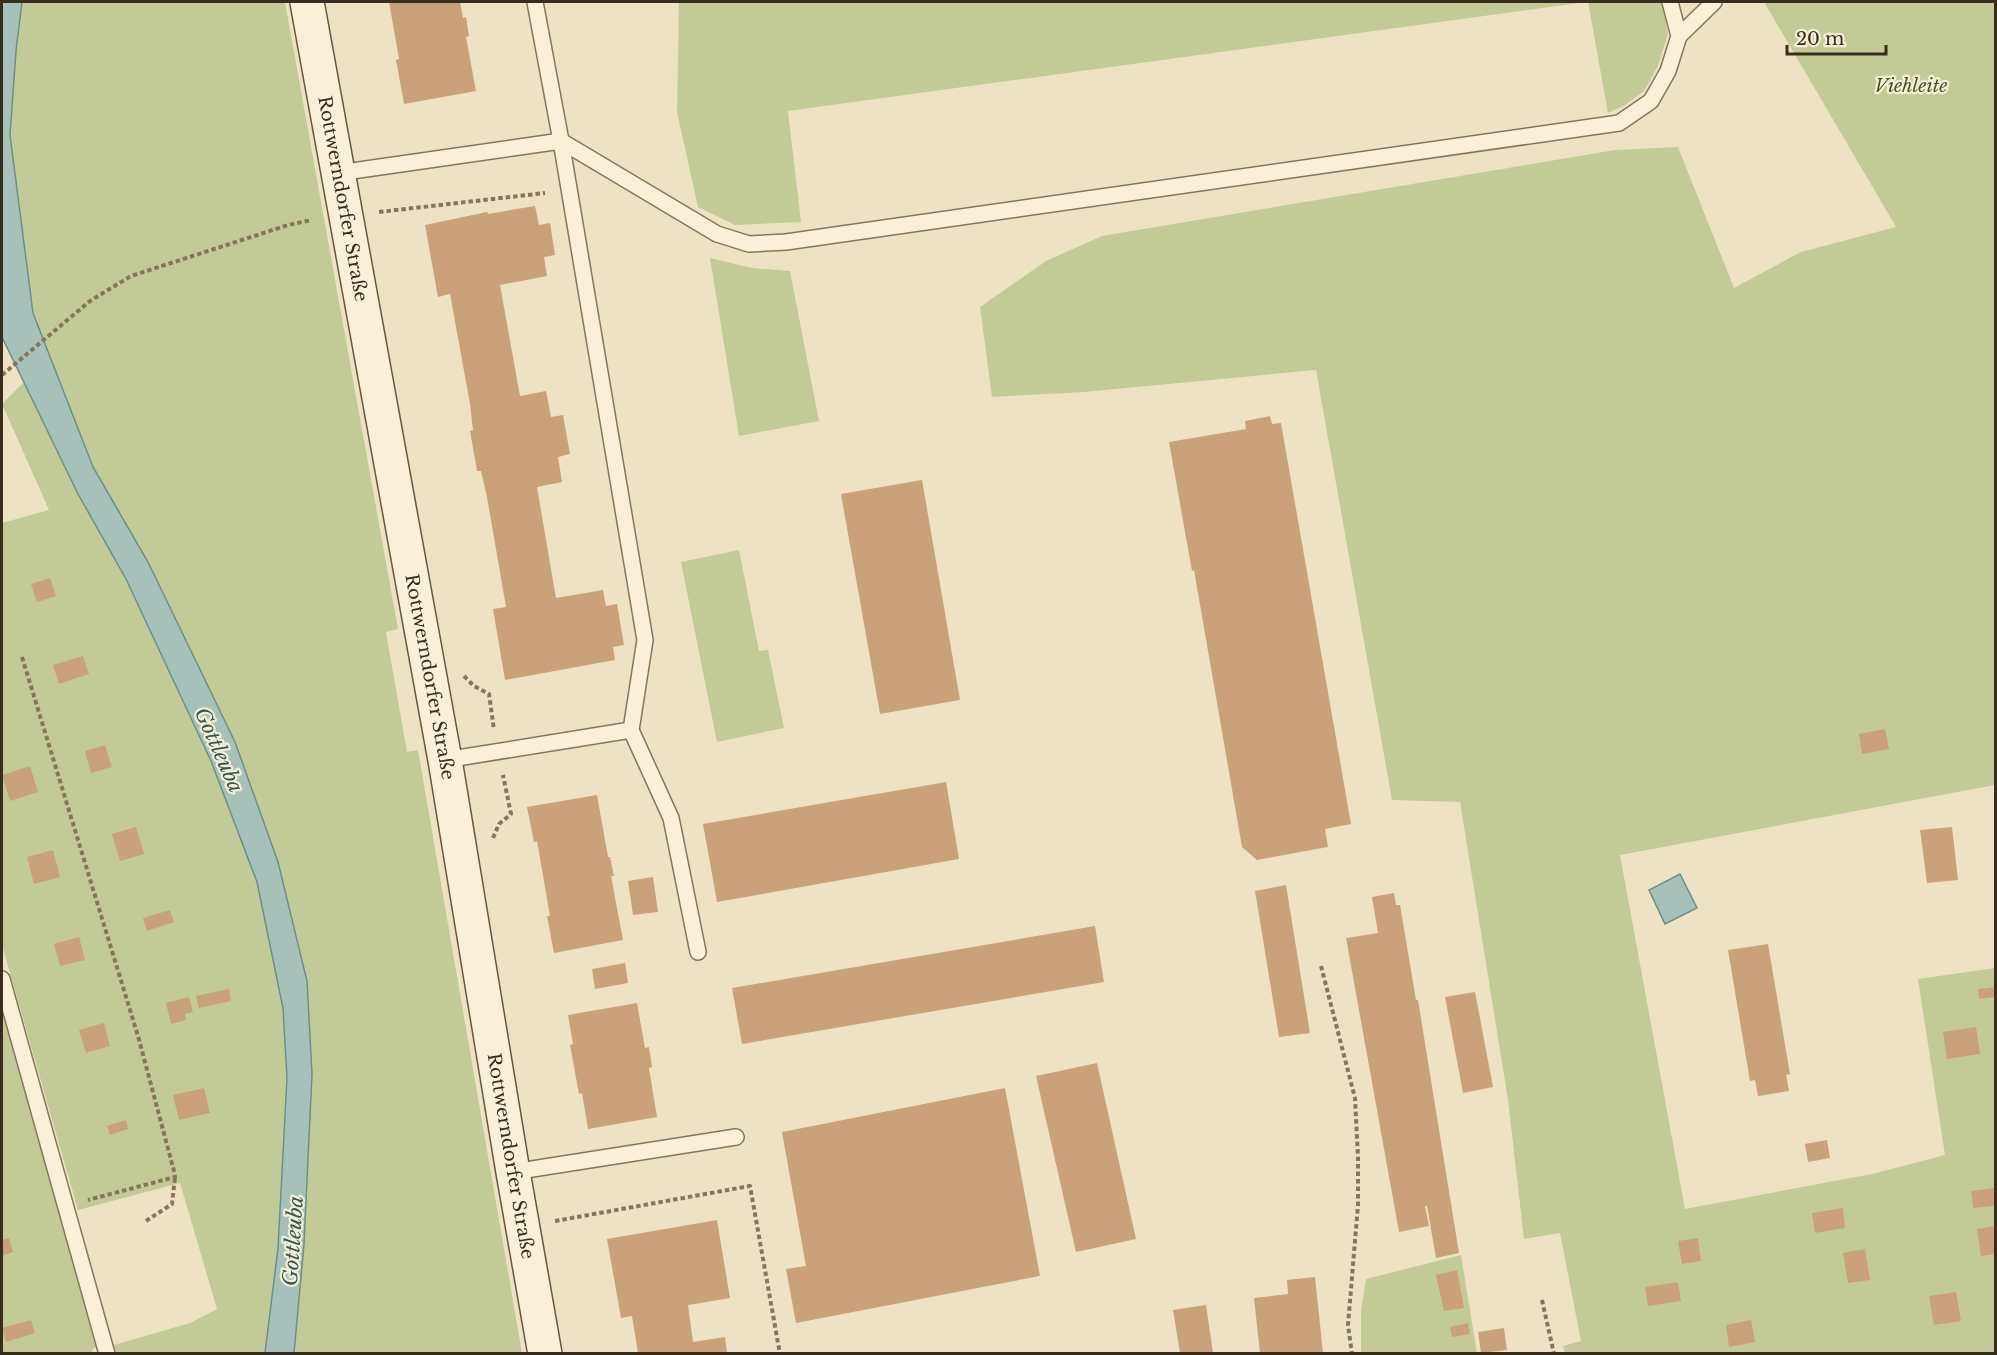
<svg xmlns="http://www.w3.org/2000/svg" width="1997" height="1355" font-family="'Libre Baskerville',serif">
<rect width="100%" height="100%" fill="#ede3c4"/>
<!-- green -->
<g fill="#c2cb98">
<polygon points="22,2 285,2 398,629 386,632 407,752 418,750 522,1353 294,1353 304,1244 312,1074 307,981 278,862 235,742 148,562 93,467 33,313 10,135 16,51"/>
<polygon points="679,2 1587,2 788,111 801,222 735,225 698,207 677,112"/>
<polygon points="1588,2 1662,2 1664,5 1668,34 1658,66 1644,91 1625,105 1608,113"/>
<polygon points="1764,2 1995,2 1995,785 1620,855 1685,1209 1872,1174 1945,1155 1918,979 1995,968 1995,1353 1565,1353 1563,1346 1581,1341 1560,1233 1524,1239 1508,1100 1460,802 1392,800 1316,370 1084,392 992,397 980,307 1046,261 1102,236 1615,150 1678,147 1734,288 1801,252 1896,227"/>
<polygon points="710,258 752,268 790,271 819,421 739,436"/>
<polygon points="24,382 78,494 126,579 211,761 257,882 283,1008 287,1078 278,1248 265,1353 116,1353 114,1345 190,1323 217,1309 180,1183 78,1210 2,945 2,523 49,510 2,404"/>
<polygon points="739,550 759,651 768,650 784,728 717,742 681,562"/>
<polygon points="2,1008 97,1346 92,1350 93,1353 2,1353"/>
<polygon points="1461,1255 1477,1353 1361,1354 1361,1312 1366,1279"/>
</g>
<!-- water -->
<g fill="#a6c0ba" stroke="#6d8e88" stroke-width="1.5">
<polygon points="2,2 22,2 16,51 10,135 33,313 93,467 148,562 235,742 278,862 307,981 312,1074 304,1244 294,1353 265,1353 278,1248 287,1078 283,1008 257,882 211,761 126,579 78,494 2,337"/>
<polygon points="1680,874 1697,908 1665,924 1649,890"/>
</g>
<!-- building -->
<g fill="#caa17b">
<polygon points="389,2 460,2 463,18 466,17 469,36 466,37 476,91 404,104 396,60 399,59"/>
<polygon points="535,206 539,225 550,223 555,255 544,257 547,276 500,285 520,396 546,391 551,417 563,415 570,454 558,457 562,482 537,487 556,598 603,590 606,606 617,604 624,645 613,647 615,660 505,680 493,609 506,607 487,497 481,471 477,471 470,431 473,430 470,404 450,294 438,297 425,225 487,212 488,214"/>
<polygon points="1270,416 1272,424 1281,423 1351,824 1325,829 1328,847 1257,860 1242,847 1194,570 1192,571 1169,442 1246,429 1245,421"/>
<polygon points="922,480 960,700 880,714 841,494"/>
<polygon points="50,578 56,596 37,602 31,584"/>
<polygon points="83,656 89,674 59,684 53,665"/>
<polygon points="1885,729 1889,749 1862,754 1859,734"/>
<polygon points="105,745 112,767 91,773 85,751"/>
<polygon points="30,766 38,792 10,801 2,775"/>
<polygon points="946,782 959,859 717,902 703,824"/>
<polygon points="597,795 608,857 610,857 614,876 611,876 623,940 554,953 547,916 550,916 537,841 534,842 527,807"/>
<polygon points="136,827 144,854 120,861 112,834"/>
<polygon points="1952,827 1958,880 1927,883 1920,830"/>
<polygon points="53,850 60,877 34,884 27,857"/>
<polygon points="653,877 658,912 633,915 628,881"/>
<polygon points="1286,885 1310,1033 1279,1037 1255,891"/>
<polygon points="1394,893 1396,905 1400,905 1416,1000 1418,1000 1459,1253 1436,1258 1427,1206 1425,1206 1429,1226 1399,1232 1346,938 1378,933 1372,897"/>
<polygon points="170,910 174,922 147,931 143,918"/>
<polygon points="1095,926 1104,982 742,1044 732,988"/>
<polygon points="79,937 85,960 60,966 54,944"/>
<polygon points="1768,944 1790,1074 1786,1075 1789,1091 1758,1096 1755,1080 1750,1081 1728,950"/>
<polygon points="625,963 628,983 595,989 592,969"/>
<polygon points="1995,987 1995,997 1979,999 1978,989"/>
<polygon points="229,989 231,1001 199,1008 196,996"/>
<polygon points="1475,992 1493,1087 1463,1093 1445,997"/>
<polygon points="189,997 193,1012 185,1014 186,1020 171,1024 166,1003"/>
<polygon points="637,1003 645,1048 649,1047 652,1067 649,1068 657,1117 588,1129 582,1093 579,1094 570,1045 573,1044 568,1015"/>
<polygon points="104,1023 110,1046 86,1053 79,1030"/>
<polygon points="1976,1027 1980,1054 1947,1059 1943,1032"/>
<polygon points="1097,1063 1136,1239 1076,1252 1036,1076"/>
<polygon points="204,1088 210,1113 179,1120 173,1095"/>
<polygon points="1005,1088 1040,1276 796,1323 786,1269 806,1266 782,1132"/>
<polygon points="126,1120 128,1129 110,1135 107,1126"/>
<polygon points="1827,1140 1830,1158 1808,1162 1805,1144"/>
<polygon points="1995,1188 1995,1206 1973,1208 1971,1191"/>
<polygon points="1843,1208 1845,1228 1815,1233 1812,1213"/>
<polygon points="717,1220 730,1298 688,1305 693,1342 725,1337 727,1353 638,1353 632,1316 621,1318 607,1239"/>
<polygon points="1995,1226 1995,1254 1981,1256 1977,1229"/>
<polygon points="9,1238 13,1252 2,1256 2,1240"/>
<polygon points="1698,1238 1701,1261 1682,1264 1678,1241"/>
<polygon points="1865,1249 1870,1280 1848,1283 1843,1253"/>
<polygon points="1457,1270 1464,1308 1444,1311 1436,1275"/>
<polygon points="1315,1277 1323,1353 1260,1353 1254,1298 1288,1294 1287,1280"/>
<polygon points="1678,1282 1681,1301 1648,1306 1645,1287"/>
<polygon points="1956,1292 1961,1321 1934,1325 1929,1296"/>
<polygon points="1206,1305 1213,1353 1180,1353 1173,1310"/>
<polygon points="31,1320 35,1333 6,1342 2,1328"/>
<polygon points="1751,1320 1755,1342 1729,1347 1726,1325"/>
<polygon points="1468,1323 1470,1334 1452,1337 1450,1327"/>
<polygon points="1504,1328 1507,1350 1481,1353 1478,1332"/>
</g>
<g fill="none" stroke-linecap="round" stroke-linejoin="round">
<defs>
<g id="service">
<polyline points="535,2 561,141 717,234 749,244 786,242 1619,123 1651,101 1668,71 1679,36 1670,2"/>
<polyline points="1679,36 1714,2"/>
<polyline points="338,173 561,141 645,640 631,730 445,760"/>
<polyline points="631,730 671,818 698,952"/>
<polyline points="2,979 107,1354"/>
<polyline points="513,1172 736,1137"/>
</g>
<g id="secondary">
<path id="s1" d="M307,2L445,760L513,1172L545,1354"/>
</g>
</defs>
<!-- service casing -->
<use href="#service" stroke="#87755b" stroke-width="18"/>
<!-- secondary casing -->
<use href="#secondary" stroke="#69563e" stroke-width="36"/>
<!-- path -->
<g stroke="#87755b" stroke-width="4" stroke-dasharray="4.5 3" stroke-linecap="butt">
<polyline points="379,212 545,193"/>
<polyline points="2,375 90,301 131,276 288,225 312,220"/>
<polyline points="22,657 138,1036 174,1171 175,1177 88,1200"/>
<polyline points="464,676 474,686 489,694 494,730"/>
<polyline points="493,838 499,824 511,814 503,775"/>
<polyline points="1321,966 1355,1098 1358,1157 1358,1205 1348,1325 1352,1354"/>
<polyline points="146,1221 172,1204 175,1177"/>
<polyline points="555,1221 750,1186 780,1354"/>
<polyline points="1542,1300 1554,1354"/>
</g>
<!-- service -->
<use href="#service" stroke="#f8f0d7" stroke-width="15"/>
<!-- secondary -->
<use href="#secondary" stroke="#f8f0d7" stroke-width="33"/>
</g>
<g text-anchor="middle" stroke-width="4.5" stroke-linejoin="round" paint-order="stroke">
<!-- park labels -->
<g font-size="18" font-style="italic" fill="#455426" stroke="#f5edd4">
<text x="1911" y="92">Viehleite</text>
</g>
<!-- street labels -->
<g font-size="18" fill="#382c1f" stroke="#f5edd4">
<text dy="6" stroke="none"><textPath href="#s1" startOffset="200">Rottwerndorfer Straße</textPath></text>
<text dy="6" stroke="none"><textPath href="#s1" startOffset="686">Rottwerndorfer Straße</textPath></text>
<text dy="6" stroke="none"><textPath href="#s1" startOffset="1172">Rottwerndorfer Straße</textPath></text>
</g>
<!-- water labels -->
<g font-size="20" font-style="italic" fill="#2e5757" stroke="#f5edd4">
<text transform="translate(219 750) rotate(66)" y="7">Gottleuba</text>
<text transform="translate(293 1241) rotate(-86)" y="7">Gottleuba</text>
</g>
</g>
<!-- border -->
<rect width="1997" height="1355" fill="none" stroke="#382c1f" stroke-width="6"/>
<!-- scale -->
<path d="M1787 45v9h99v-9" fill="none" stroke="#382c1f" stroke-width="3"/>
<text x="1796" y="45" font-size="18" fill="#382c1f" stroke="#f5edd4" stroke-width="4.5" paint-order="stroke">20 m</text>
</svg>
